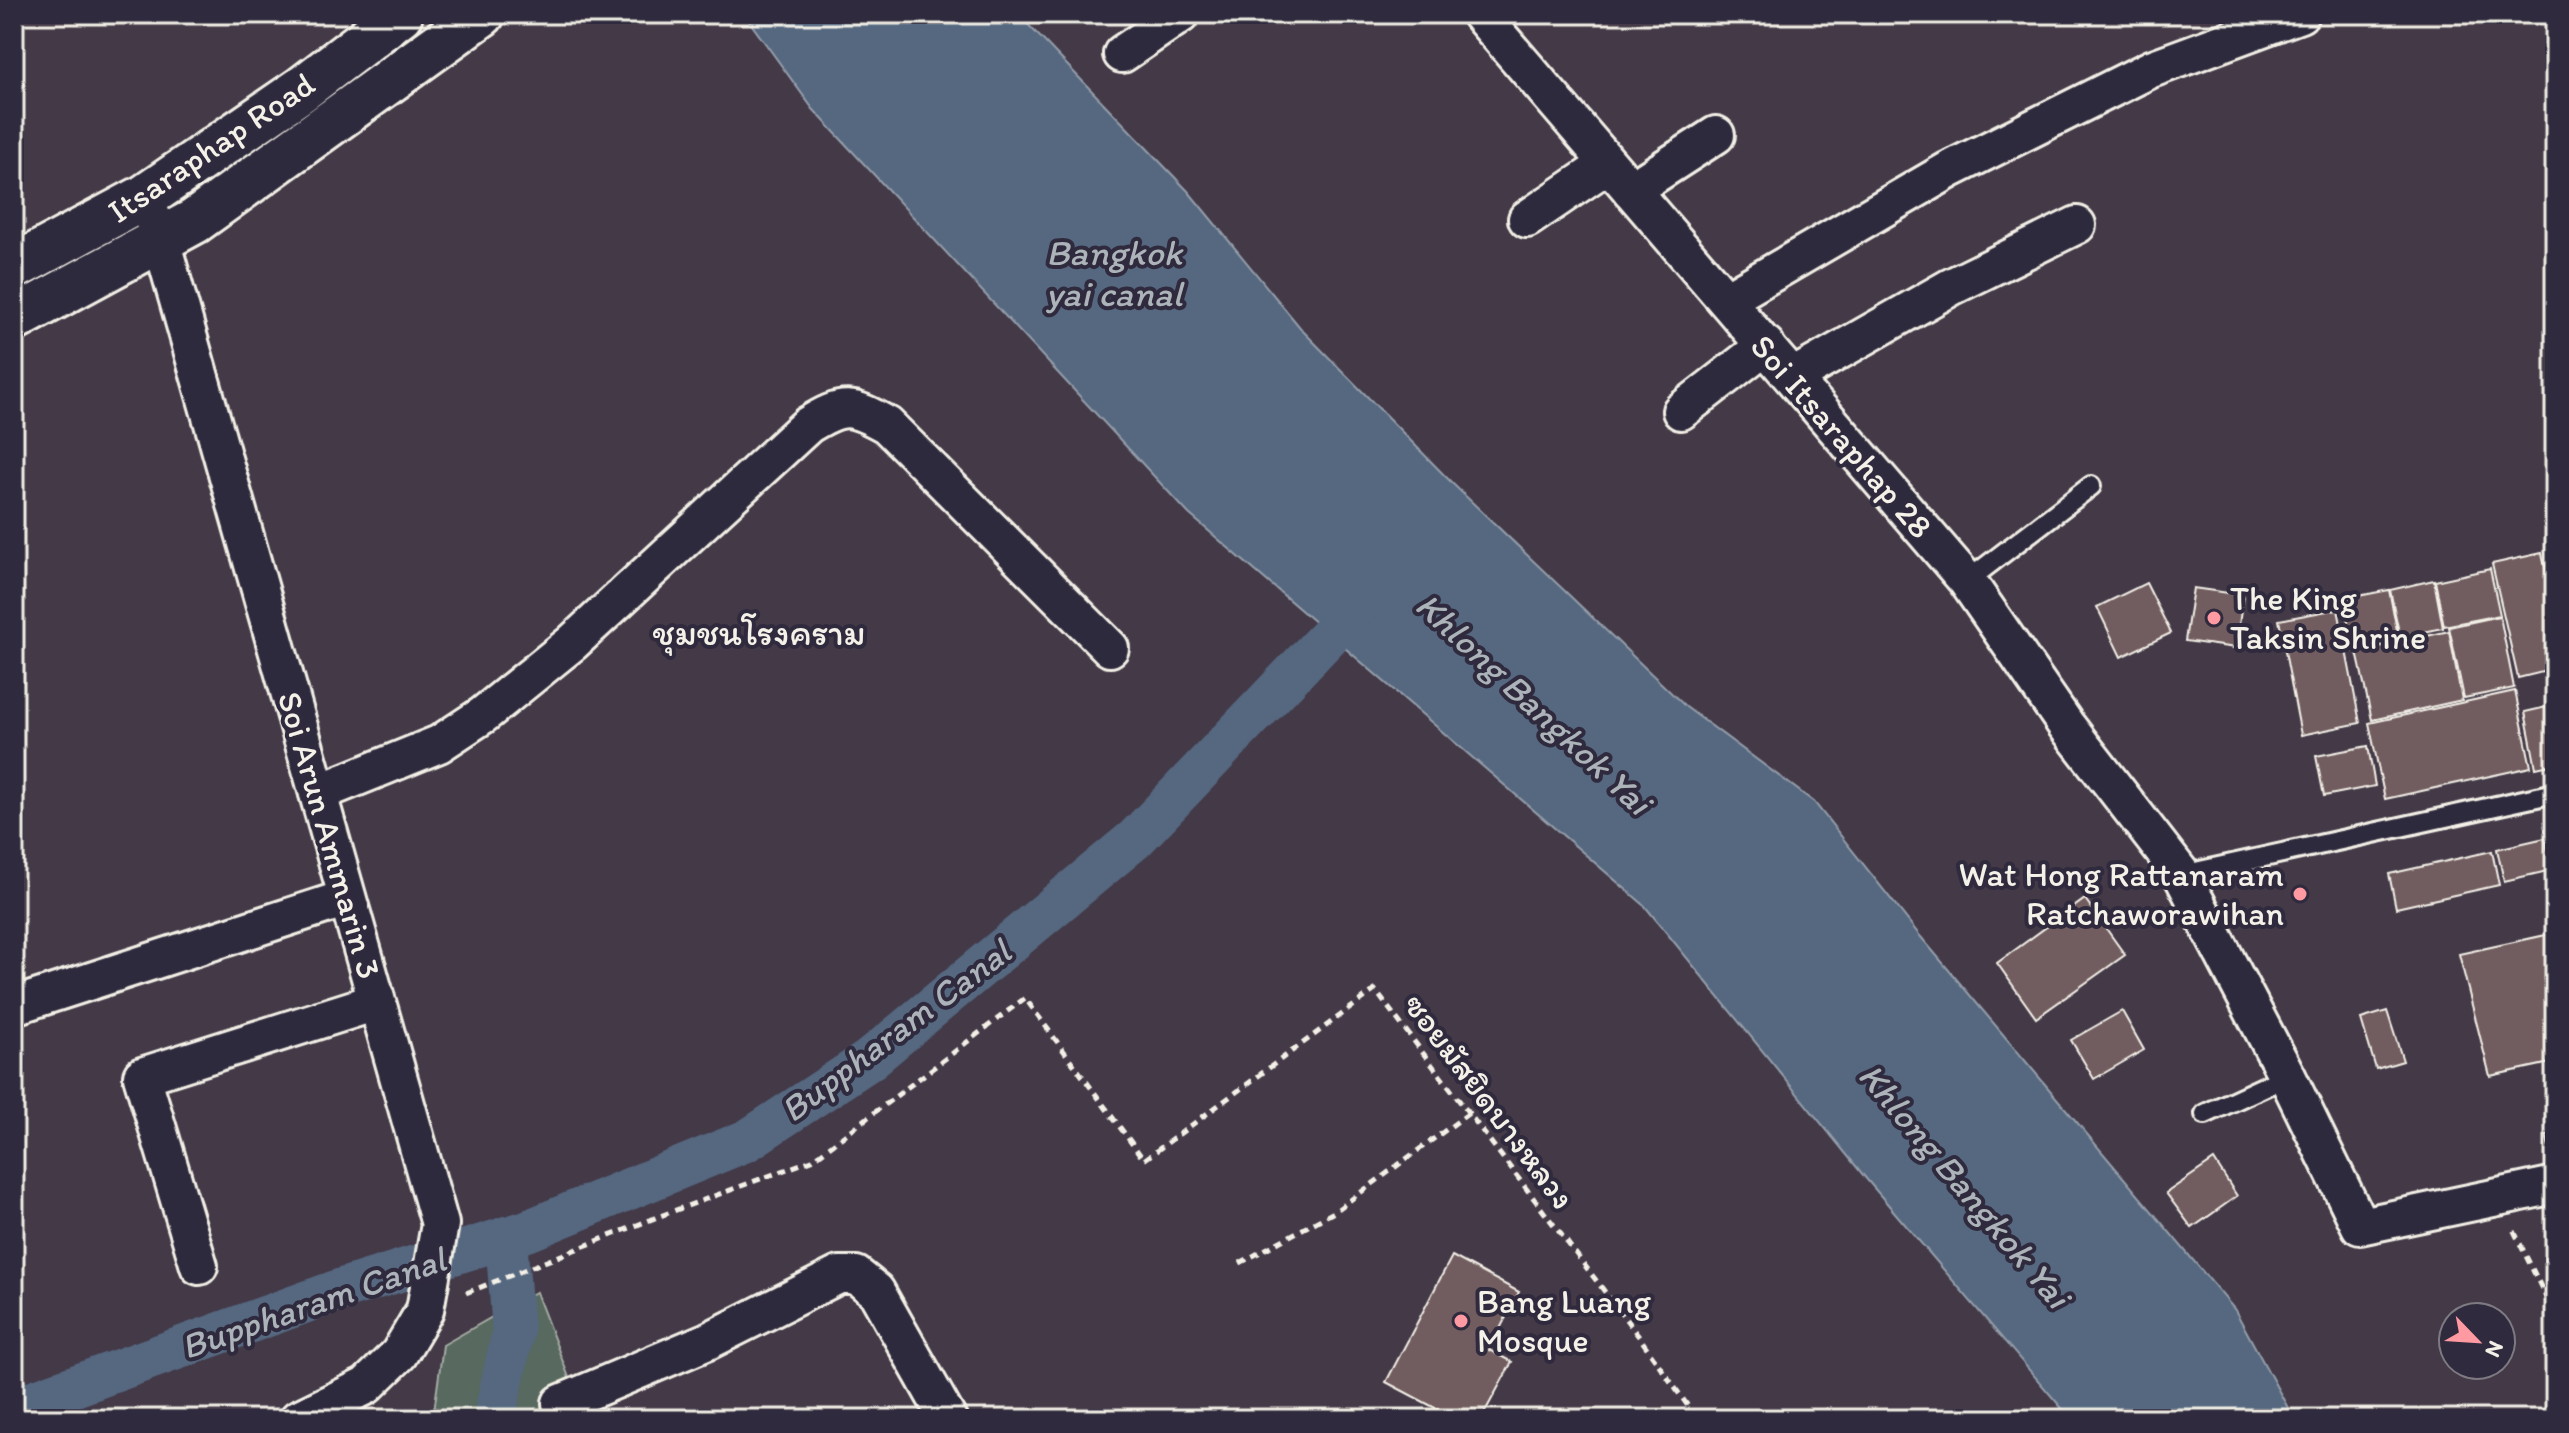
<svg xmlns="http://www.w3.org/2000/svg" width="2569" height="1433" font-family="Itim,'Playpen Sans Thai',sans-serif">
<rect width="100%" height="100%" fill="#433947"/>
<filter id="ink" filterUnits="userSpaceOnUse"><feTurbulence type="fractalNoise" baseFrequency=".0125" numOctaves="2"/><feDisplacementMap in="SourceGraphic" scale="16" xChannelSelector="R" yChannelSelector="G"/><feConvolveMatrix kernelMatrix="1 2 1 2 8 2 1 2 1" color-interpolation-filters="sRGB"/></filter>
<g filter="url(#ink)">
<!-- green -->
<polygon fill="#596960" stroke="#a6ada4" stroke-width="2" points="536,1292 585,1419 433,1419 443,1345"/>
<!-- water -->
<polygon fill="#556780" stroke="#959eaa" stroke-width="2" points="744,14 1018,14 1188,191 1303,331 1454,485 1686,707 1814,802 1921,937 2235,1310 2294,1419 2071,1419 1868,1181 1644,905 1189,514 813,109"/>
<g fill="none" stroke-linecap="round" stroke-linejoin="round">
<!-- canal -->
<g stroke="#556780" stroke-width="42">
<polyline points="14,1408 342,1289 527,1231 748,1140 869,1060 1135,839 1368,595"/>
<polyline points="494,1419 513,1332 506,1237"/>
</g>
</g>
<!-- building -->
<g fill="#715c5f" stroke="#f4f1e8" stroke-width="2">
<polygon points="2542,553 2555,608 2555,669 2518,678 2492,564"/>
<polygon points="2490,569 2500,615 2444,626 2435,581"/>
<polygon points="2434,580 2443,628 2400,637 2390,590"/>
<polygon points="2146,583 2171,633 2121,657 2097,607"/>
<polygon points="2193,588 2243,595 2236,648 2185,641"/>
<polygon points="2389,590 2399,640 2354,651 2343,599"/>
<polygon points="2338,609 2360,723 2301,735 2279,620"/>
<polygon points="2500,616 2514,688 2464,698 2449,627"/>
<polygon points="2449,631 2462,700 2372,720 2357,652"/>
<polygon points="2555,670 2555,704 2551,705 2545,672"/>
<polygon points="2515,691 2531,767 2385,799 2369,723"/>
<polygon points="2555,705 2555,764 2536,768 2525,712"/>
<polygon points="2368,746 2375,786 2324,796 2316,756"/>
<polygon points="2545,838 2552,870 2504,881 2497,849"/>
<polygon points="2492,851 2499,885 2396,908 2389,874"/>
<polygon points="2085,899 2125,955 2036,1018 1997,963"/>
<polygon points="2555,933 2555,1062 2490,1076 2459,954"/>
<polygon points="2122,1011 2144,1050 2094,1079 2071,1040"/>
<polygon points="2387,1011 2403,1061 2376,1069 2361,1019"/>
<polygon points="2555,1133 2555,1167 2554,1167 2546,1135"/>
<polygon points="2214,1160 2237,1196 2192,1228 2166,1193"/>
<polygon points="1452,1256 1519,1292 1489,1350 1512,1362 1481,1419 1456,1419 1386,1382"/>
</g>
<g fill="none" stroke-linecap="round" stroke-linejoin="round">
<defs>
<g id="service">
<polyline points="1967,581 2091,486"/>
<polyline points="2182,875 2555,793"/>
<polyline points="2205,1114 2287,1076"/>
</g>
<g id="minor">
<polyline points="1480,14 1967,581 2066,725 2182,875 2287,1076 2360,1226 2555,1185"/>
<polyline points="1122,54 1181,14"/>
<polyline points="1631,190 1716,135"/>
<polyline points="151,214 161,240 440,1224 425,1310 399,1354 366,1386 298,1419"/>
<polyline points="1527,219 1608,164"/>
<polyline points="1726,300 1949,170 2151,69 2300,14"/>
<polyline points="1793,377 1951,287 2077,225"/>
<polyline points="1681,411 1766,345"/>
<path d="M318,793L439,744L483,715L572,643L808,425C844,403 851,405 887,425L1110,648"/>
<polyline points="20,1004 347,898"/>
<polyline points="199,1266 142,1076 376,1002"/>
<polyline points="561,1403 708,1341 839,1275 856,1275 876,1291 948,1419"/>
</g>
<g id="secondary">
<polyline points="14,267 145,197 302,89 400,14"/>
<polyline points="14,319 195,221 482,14"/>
</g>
</defs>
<!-- service casing -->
<use href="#service" stroke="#f4f1e8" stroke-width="24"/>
<!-- minor casing -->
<use href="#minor" stroke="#f4f1e8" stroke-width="42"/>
<!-- secondary casing -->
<use href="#secondary" stroke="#f4f1e8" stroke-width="50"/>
<!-- path -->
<g stroke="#f4f1e8" stroke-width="5" stroke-dasharray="8 6" stroke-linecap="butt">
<polyline points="2514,1231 2555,1316"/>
<polyline points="1240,1263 1334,1212 1469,1113"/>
<polyline points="466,1293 660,1216 812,1160 1025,998 1144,1160 1375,990 1640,1338 1697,1419"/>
</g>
<!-- service -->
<use href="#service" stroke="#2f2a3d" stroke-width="18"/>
<!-- minor -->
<use href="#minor" stroke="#2f2a3d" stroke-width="36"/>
<!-- secondary -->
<use href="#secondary" stroke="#2f2a3d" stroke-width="44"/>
</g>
</g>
<!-- markers -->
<g fill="#ff9aa2" stroke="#2f2a3d" stroke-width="3">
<circle cx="2214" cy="618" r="8"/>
<circle cx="2300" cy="894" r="8"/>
<circle cx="1461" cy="1321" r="8"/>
</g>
<g text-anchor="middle" stroke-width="8" stroke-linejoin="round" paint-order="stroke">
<!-- street labels -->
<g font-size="34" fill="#f4f1e8" stroke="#2f2a3d">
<text transform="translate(211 147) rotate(-34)" y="12">Itsaraphap Road</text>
<text transform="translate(1842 436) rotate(49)" y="12">Soi Itsaraphap 28</text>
<text transform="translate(330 835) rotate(74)" y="12">Soi Arun Ammarin 3</text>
<text transform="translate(1490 1101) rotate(53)" y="12">ซอยมัสยิดบางหลวง</text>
</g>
<!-- poi labels -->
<g font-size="34" fill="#f4f1e8" stroke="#2f2a3d" text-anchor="start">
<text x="2230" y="610">The King<tspan x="2230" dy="39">Taksin Shrine</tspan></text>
<text x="2284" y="886" text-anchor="end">Wat Hong Rattanaram<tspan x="2284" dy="39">Ratchaworawihan</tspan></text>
<text x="1477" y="1313">Bang Luang<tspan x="1477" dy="39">Mosque</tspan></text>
</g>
<!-- water labels -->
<g font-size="36" font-style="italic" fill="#acb3b9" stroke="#2f2a3d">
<text x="1114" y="265">Bangkok<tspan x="1114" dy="41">yai canal</tspan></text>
<text transform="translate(1534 703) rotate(43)" y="13">Khlong Bangkok Yai</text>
<text transform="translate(895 1030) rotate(-37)" y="13">Buppharam Canal</text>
<text transform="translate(1965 1185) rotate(50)" y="13">Khlong Bangkok Yai</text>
<text transform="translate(313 1302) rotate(-19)" y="13">Buppharam Canal</text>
</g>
<!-- neighbourhood labels -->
<g font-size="36" fill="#f4f1e8" stroke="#2f2a3d">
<text x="759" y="645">ชุมชนโรงคราม</text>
</g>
</g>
<!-- margin -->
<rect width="2569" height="1433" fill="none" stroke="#2f2a3d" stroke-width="48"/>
<rect x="24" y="24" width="2521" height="1385" fill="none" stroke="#f4f1e8" stroke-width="3" filter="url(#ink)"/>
<!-- north arrow -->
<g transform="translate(2477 1341) rotate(115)"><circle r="38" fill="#2f2a3d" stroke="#7e7a81" stroke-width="2"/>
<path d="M0-6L14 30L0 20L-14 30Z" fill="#ff9aa2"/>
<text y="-12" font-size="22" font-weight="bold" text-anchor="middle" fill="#f4f1e8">N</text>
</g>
</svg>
